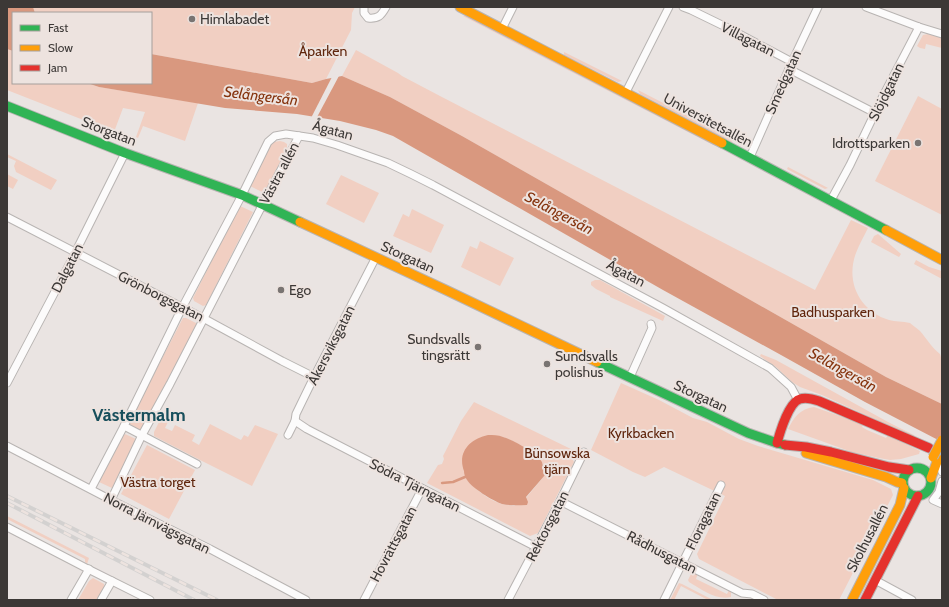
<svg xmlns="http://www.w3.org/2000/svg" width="949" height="607" font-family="Cabin,sans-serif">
<rect width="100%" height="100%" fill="#eae4e2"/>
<!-- green -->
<g fill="#f1cfc2" fill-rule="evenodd">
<polygon points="33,7 355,7 352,13 351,30 326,79 312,83 151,54 151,13 35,13"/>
<polygon points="463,16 467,16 718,145 717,146 713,145"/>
<polygon points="928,34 942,38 942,48 926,44 925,49 920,48 917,46 923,35"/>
<polygon points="7,49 13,51 13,83 87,83 99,87 198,103 185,141 143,126 138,138 136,137 145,112 123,108 114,132 7,90"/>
<path d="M356,50L398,73L402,76L440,96L815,290L851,220L868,228C864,236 859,245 856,253C845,282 860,311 889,320C895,322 903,321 910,323C913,326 917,328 920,331C927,339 932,348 940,354L942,361V404L886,377L462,136L390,97L342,76Z"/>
<polygon points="564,52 622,81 618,82 564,55"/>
<polygon points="638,90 733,139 732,142 640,94"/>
<polygon points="918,96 942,109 942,215 875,181"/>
<polygon points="280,141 284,142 287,144 287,149 264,193 250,186 268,148 274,142"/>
<polygon points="7,154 57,180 51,190 16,172 14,166 16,161 7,157"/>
<polygon points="788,167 828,188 825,189 787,169"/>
<polygon points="7,174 18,180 13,189 7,186"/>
<polygon points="341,175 379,193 364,223 326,204"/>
<polygon points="240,206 253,212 252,214 206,305 203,306 194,301 193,298 238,208"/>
<polygon points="412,209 444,225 431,253 393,236 403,214 409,217"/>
<polygon points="878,234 901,254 899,257 871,242 874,236"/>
<polygon points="480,241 514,258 500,286 461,267 470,246 477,249"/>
<polygon points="916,260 929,267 942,271 942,279 914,264"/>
<polygon points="595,280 600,280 665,316 663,321 610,297 610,296 596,289 591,285 591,282"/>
<polygon points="183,318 186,318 196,323 197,326 143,428 140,430 130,426 129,422"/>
<polygon points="761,354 776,360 888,422 914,435 916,438 822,395 800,387 792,382 776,367 760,356"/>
<polygon points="621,383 659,400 693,418 707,422 739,439 758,446 873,480 891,489 893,495 839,600 778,600 699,559 697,554 725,496 664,467 645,477 633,472 591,450"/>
<path d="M474,402L573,450C572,455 572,458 574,462L538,533L530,536L427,483L438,465L442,464L444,459L443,456L461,421ZM503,437C514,441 536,452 542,462C543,465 544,471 545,475L526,498L514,506C510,505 506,505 502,504C488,500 477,490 467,480Z"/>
<path d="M814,407L863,424L862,427L867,430L886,438L888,435L920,451L919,454L901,459L890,460L879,458L852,452L788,429C794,417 800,409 814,407Z"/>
<polygon points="166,408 173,412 165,428 172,431 175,425 195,435 192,441 199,445 210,424 241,440 244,435 248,437 255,425 278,434 252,486 200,460 154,436 154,432"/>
<polygon points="125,434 136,439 136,442 112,488 99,482 123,436"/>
<polygon points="147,445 195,470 169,519 121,494"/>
<polygon points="7,516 89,558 87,564 85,562 85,559 7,519"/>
<path d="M693,570L698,573L696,579L727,594L730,588L731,590V597C717,601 701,589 689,582L688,580Z"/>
<polygon points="93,578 104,584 104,589 97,600 78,600 89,581"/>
<polygon points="679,583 682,584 713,600 708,600 681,586 674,600 670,600"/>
</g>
<!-- water -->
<g fill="#d9987f">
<polygon points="7,7 33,7 35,13 13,13 13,51 7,49"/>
<polygon points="151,54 312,83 326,79 342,76 390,97 462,136 886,377 942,404 942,442 865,402 781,355 663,290 393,136 376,130 340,121 297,114 225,108 99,87 87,83 151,83"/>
<path d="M488,435C493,435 498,435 503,437C513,440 537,453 542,462C543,466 544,471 545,475L526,497L528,502L527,505C519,505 511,506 502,504C493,501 472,488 467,480C465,477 464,474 464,471C457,452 470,439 488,435Z"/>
</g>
<!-- pier -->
<polygon fill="#eae4e2" points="340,74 316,119 311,118 333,75"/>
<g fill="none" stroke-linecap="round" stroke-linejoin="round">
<!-- stream -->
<polyline stroke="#d9987f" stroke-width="2.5" points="442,483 453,482 465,477"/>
<defs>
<g id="street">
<path d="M364,7V13L368,18C378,19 381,16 386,7"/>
<polyline points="683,7 691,10 728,28 792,62"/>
<polyline points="866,7 919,27 942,34"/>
<polyline points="502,29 513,7"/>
<polyline points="789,69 875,113"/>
<polyline points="626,92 669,7"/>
<polyline points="750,157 792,62 818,7"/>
<polyline points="831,200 850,165 883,96 919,27"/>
<polyline points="7,217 203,318 282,361 314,377"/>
<polyline points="630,377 652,328 651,324"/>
<polyline points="7,383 70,263 125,153"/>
<polyline points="295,421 307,429 536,547"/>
<polyline points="124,426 197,464"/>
<polyline points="288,435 295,421 296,414 314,377 376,257"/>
<polyline points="7,446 111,500 210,549 306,600"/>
<polyline points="941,468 942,472"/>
<polyline points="942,481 939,492 933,500 942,504"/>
<polyline points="91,489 124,426 182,308 242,195 268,142 275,136 286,134 313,138 337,145 388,163 411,174 433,185 663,308 770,368 791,387 798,400"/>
<polyline points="111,500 142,435 170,384 267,196 299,136"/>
<polyline points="560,501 742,593 752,594 764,600"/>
<polyline points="7,527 86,568 150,600"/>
<polyline points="875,580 912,600"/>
<polyline points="71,600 89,569"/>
<polyline points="101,600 112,581"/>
<polyline points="364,600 422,489"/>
<polyline points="508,600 560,501 584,452"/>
<polyline points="664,600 721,485"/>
</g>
<g id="fast">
<polyline points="7,106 125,153 242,195 300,222"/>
<polyline points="722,143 886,230"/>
<polyline points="597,362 748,433 777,443 785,445"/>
<circle cx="917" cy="482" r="14"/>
</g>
<g id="slow">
<polyline points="460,7 722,143"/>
<polyline points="300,222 448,291 597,362"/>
<polyline points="886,230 942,260"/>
<polyline points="806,453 886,477 897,482 902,483"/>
<polyline points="931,478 938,459"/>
<polyline points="852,600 900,505 904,488"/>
</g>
<g id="jam">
<path d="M777,443C780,432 789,402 800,399C806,397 813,399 819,401L929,448"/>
<polyline points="785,445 806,447 831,452 889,467 909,470"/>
<polyline points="865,600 918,496"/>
</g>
</defs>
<!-- street casing -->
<use href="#street" stroke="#b8b4b2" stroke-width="9"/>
<!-- fast casing -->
<use href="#fast" stroke="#b8b4b2" stroke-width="11"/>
<!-- slow casing -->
<use href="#slow" stroke="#b8b4b2" stroke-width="11"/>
<!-- jam casing -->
<use href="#jam" stroke="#b8b4b2" stroke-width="11"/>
<!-- street -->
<use href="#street" stroke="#fcfbfb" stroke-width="7"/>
<!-- fast -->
<use href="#fast" stroke="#30b455" stroke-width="9"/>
<!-- slow -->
<use href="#slow" stroke="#ff9f0a" stroke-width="9"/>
<!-- jam -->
<use href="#jam" stroke="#e5322d" stroke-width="9"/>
<defs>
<g id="rail">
<polyline points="7,496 217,600"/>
<polyline points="7,503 194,600"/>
</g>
</defs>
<!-- rail casing -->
<use href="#rail" stroke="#d3d1d0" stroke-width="4"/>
<!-- rail -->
<use href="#rail" stroke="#ede3df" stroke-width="2.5" stroke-dasharray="8" stroke-linecap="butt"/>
<defs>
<polyline id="slow-bridge" points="933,457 942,440"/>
</defs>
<!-- slow-bridge casing -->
<use href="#slow-bridge" stroke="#b8b4b2" stroke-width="11" stroke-linecap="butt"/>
<!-- slow-bridge -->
<use href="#slow-bridge" stroke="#ff9f0a" stroke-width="9"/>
</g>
<!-- markers -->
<g fill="#797472" stroke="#ede3df" stroke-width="1.5">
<circle cx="192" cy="19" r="4"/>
<circle cx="918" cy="143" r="4"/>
<circle cx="281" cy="290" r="4"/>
<circle cx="478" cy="347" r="4"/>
<circle cx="547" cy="364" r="4"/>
</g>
<g text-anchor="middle" stroke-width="4" stroke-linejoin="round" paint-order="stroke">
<!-- poi labels -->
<g font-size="14" fill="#3c3836" stroke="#ede3df" text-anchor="start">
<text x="200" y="24">Himlabadet</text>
<text x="910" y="148" text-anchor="end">Idrottsparken</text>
<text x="289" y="295">Ego</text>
<text x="470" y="344" text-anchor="end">Sundsvalls<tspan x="470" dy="16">tingsrätt</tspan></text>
<text x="555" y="361">Sundsvalls<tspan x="555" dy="16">polishus</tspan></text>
</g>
<!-- street labels -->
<g font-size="14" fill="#3c3836" stroke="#ede3df">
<text transform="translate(748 39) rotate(27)" y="5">Villagatan</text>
<text transform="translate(783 82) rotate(-66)" y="5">Smedgatan</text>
<text transform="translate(886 92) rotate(-64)" y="5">Slöjdgatan</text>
<text transform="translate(708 120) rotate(28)" y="5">Universitetsallén</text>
<text transform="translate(333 130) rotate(15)" y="5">Ågatan</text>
<text transform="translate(109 131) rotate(21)" y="5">Storgatan</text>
<text transform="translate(279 173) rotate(-62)" y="5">Västra allén</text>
<text transform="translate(408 257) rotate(25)" y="5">Storgatan</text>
<text transform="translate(67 268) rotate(-63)" y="5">Dalgatan</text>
<text transform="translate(626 273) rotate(28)" y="5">Ågatan</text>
<text transform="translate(161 296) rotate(27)" y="5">Grönborgsgatan</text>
<text transform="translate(331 345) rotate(-63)" y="5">Åkersviksgatan</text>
<text transform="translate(701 396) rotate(25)" y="5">Storgatan</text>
<text transform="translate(415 485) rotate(27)" y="5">Södra Tjärngatan</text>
<text transform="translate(703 521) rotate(-64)" y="5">Floragatan</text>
<text transform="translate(157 523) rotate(27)" y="5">Norra Järnvägsgatan</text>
<text transform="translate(547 526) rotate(-63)" y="5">Rektorsgatan</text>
<text transform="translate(867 538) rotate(-63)" y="5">Skolhusallén</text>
<text transform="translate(393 544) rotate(-62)" y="5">Hovrättsgatan</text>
<text transform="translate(662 552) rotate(27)" y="5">Rådhusgatan</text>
</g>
<!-- park labels -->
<g font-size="14" fill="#5f250c" stroke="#ede3df">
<text x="323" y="56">Åparken</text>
<text x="833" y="317">Badhusparken</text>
<text x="641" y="438">Kyrkbacken</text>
<text x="557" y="458">Bünsowska<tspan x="557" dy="16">tjärn</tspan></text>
<text x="158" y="487">Västra torget</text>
</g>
<!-- water labels -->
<g font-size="15" font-style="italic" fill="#85330d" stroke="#ede3df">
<text transform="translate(261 96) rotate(7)" y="5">Selångersån</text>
<text transform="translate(559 213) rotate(28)" y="5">Selångersån</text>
<text transform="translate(843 370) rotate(29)" y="5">Selångersån</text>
</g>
<!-- district labels -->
<g font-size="18" font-weight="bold" fill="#184f5c" stroke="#ede3df">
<text x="139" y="421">Västermalm</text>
</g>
</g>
<!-- border -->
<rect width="949" height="607" fill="none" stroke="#3c3836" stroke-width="16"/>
<!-- legend -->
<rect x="12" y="12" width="140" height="72" fill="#ede3df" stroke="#a69f9b"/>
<rect x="20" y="25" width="20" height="6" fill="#30b455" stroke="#a69f9b"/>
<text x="48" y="32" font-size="12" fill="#3c3836">Fast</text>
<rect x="20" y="45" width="20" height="6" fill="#ff9f0a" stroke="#a69f9b"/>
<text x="48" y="52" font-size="12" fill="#3c3836">Slow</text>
<rect x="20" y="65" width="20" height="6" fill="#e5322d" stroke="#a69f9b"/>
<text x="48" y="72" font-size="12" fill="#3c3836">Jam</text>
</svg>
